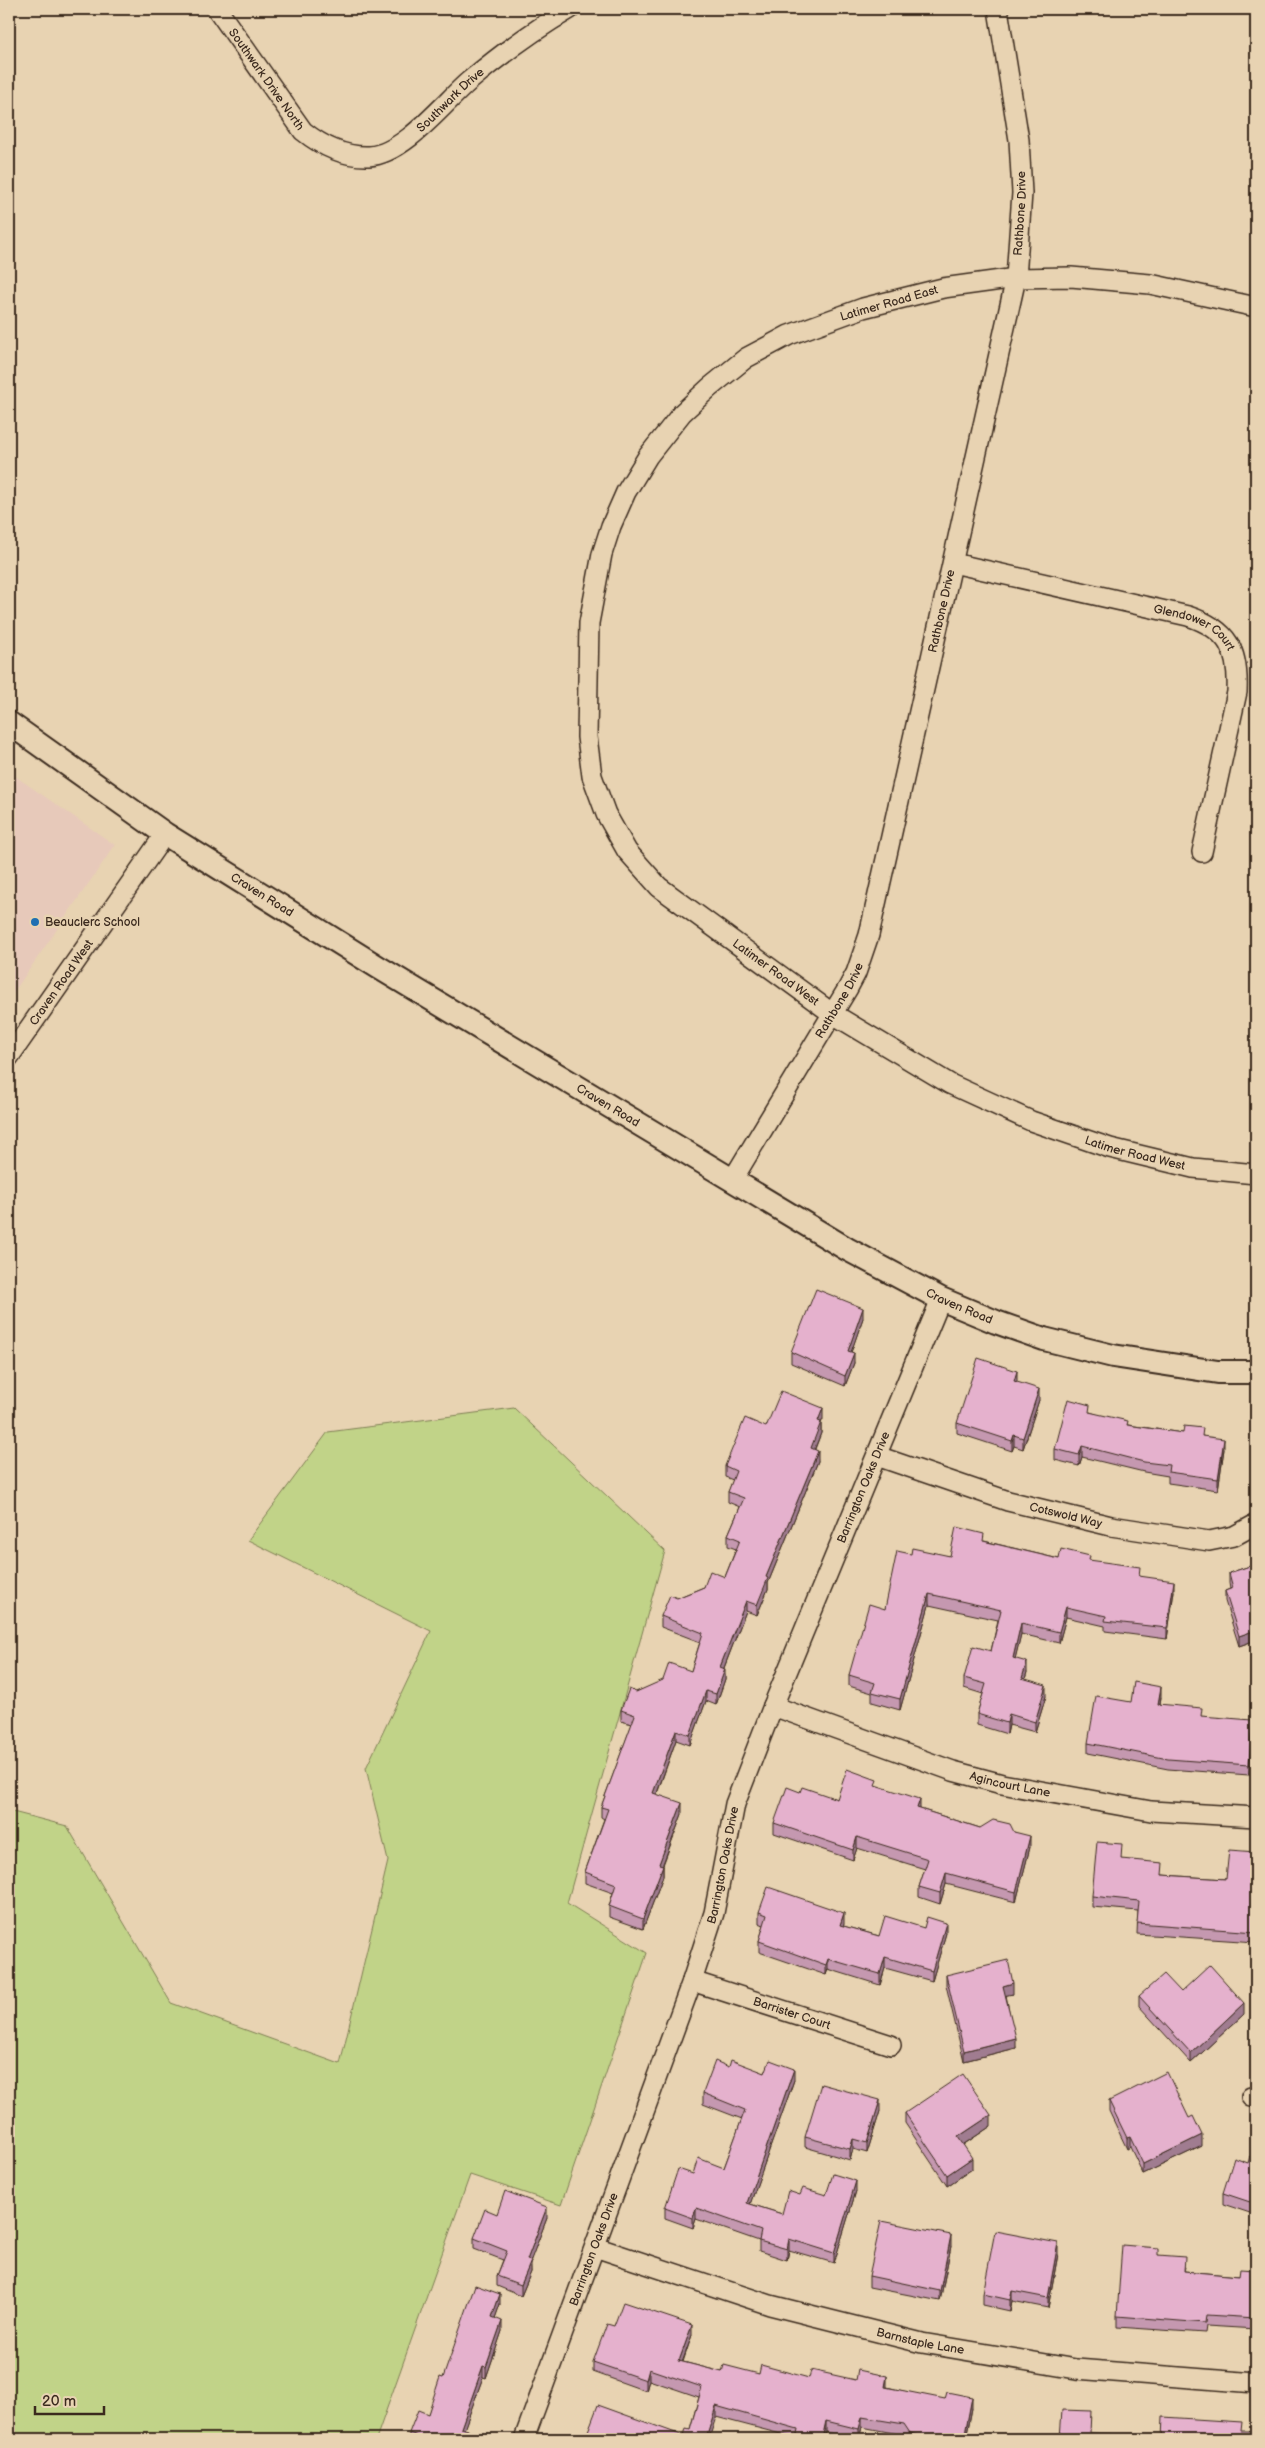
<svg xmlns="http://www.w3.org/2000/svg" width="1265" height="2448" font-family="'Balsamiq Sans',sans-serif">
<rect width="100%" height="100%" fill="#e8d3b2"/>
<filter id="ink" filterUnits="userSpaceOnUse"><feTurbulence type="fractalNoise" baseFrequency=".02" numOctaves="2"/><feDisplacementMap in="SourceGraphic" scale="10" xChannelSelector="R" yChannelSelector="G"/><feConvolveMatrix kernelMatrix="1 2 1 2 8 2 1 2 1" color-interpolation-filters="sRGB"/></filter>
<g filter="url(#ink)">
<!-- built -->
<polygon fill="#e7c9ba" points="9,772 115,845 9,999"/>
<!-- green -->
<polygon fill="#c1d388" stroke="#7e7e53" points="514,1408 665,1551 567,1903 647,1953 561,2205 470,2175 376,2439 9,2439 9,1811 67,1826 171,2003 340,2064 388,1861 366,1768 431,1631 248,1540 328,1432"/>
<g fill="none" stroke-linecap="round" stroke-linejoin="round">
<defs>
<g id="minor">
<path id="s1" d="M217,9L303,131C323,147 344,157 369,156C404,154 443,104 468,82C500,55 534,30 570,9"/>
<path id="s2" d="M1256,307L1150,284L1071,277L1016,278L943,288L863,308L789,335L746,358L709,388L682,413L648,456L626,492L611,526L602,554L589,623L587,737L592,776L606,814L627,851L659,887L833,1014L950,1084L1031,1121L1110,1148L1193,1168L1256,1174"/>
<path id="s3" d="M953,563L1188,616C1228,629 1239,650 1237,692L1202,852"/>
<path id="s4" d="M9,1057L165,834"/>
<path id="s5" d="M733,1179L848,988L856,973L869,935L1016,278L1022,193L1019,140L998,9"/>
<path id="s6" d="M877,1456L1008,1501L1111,1526L1209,1541L1234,1536L1256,1524"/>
<path id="s7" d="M773,1706L953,1771L1002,1784L1151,1811L1256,1817"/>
<path id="s8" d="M692,1981L891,2045"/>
<polyline points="1251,2097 1256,2097"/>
<path id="s9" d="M595,2247L770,2305L922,2343L1076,2369L1256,2383"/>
<path id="s10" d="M524,2439L692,1981L714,1913L735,1804L773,1706L941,1299"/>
</g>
<g id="tertiary">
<path id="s11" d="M9,723L165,834L378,967L847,1249L941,1299L996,1322L1044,1339L1113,1356L1218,1372H1256"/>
</g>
</defs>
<!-- minor casing -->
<use href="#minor" stroke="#3b2a1e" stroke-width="22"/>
<!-- tertiary casing -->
<use href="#tertiary" stroke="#3b2a1e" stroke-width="26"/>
<!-- minor -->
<use href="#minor" stroke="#e8d3b2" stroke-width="19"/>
<!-- tertiary -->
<use href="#tertiary" stroke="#e8d3b2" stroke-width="22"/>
</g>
<!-- wall -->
<g fill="#c598b0" stroke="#3b2a1e">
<polygon points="863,1318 851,1352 854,1363 845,1386 791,1363 791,1352"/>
<polygon points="1017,1382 1039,1400 1023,1449 1014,1446 1012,1451 957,1433 957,1423"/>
<polygon points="1090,1412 1128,1425 1203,1436 1224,1449 1218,1490 1168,1483 1168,1476 1144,1472 1082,1457 1079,1466 1055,1460 1055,1449"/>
<polygon points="823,1419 821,1423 821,1433 815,1449 818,1461 768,1583 768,1589 757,1615 746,1611 724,1668 725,1679 716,1705 706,1701 690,1745 676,1740 657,1794 682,1814 663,1865 663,1876 643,1929 609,1917 609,1906 613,1893 585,1883 585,1872 604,1819 601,1817 601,1807 632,1724 621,1721 621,1710 636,1692 691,1671 700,1642 661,1627 661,1616 677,1598 704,1587 725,1577 736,1549 728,1546 728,1535 740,1507 728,1502 728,1492 733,1480 725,1477 725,1466 766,1427"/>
<polygon points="984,1541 1059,1559 1090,1561 1140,1576 1174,1591 1167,1639 1105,1631 1105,1626 1066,1617 1059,1643 1021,1634 1015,1658 1027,1672 1025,1679 1046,1696 1035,1732 1009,1725 1007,1734 977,1725 977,1714 983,1694 964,1688 964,1678 991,1651 998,1620 929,1605 900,1710 872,1702 872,1693 849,1686 849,1675 885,1609 911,1554 950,1556"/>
<polygon points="1256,1564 1256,1640 1239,1646 1225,1601 1225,1591 1230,1589 1229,1583 1229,1573"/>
<polygon points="1161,1697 1160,1704 1252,1731 1249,1775 1168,1769 1088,1753 1088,1743"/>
<polygon points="877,1786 920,1809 980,1828 1014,1832 1030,1847 1016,1902 946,1884 940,1904 919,1897 919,1887 925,1869 857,1848 853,1860 774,1833 774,1823 800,1792 837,1799"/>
<polygon points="1256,1852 1256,1942 1137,1934 1138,1911 1092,1907 1092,1896 1121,1859 1162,1875 1226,1879"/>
<polygon points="759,1912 844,1924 843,1926 879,1936 924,1928 946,1933 932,1981 885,1968 880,1985 828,1969 826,1975 759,1952 759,1941 764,1925 759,1923"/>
<polygon points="946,1975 1013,1994 1006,1995 1016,2048 964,2061 946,1985"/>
<polygon points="1181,1992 1244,2014 1191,2063 1139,2006 1139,1996"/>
<polygon points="729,2067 765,2073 794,2080 750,2204 782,2214 800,2195 826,2195 856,2191 834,2263 789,2250 787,2260 759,2251 759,2241 696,2219 693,2228 665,2218 665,2208 693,2174 724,2168 742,2119 703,2104 703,2093"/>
<polygon points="1109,2101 1202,2146 1143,2174 1130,2147 1127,2149 1109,2111"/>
<polygon points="880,2111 867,2153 853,2149 850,2160 805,2147 805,2137"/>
<polygon points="905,2113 991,2126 963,2145 972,2169 947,2186 905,2123"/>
<polygon points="1256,2159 1256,2215 1223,2204 1223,2193 1248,2163"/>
<polygon points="497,2214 547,2218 530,2261 531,2272 521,2296 497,2286 497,2276 503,2260 474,2249 474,2238"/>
<polygon points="951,2246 940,2301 869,2287 869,2276"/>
<polygon points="1058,2254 1048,2308 1012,2301 1010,2311 983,2305 983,2294"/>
<polygon points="1158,2255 1185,2267 1184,2271 1239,2276 1256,2270 1256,2329 1206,2326 1205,2333 1117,2327 1117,2316"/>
<polygon points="500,2304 495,2318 502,2331 486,2378 483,2377 464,2429 468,2439 409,2439 409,2433 428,2414 443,2378"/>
<polygon points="614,2326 692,2335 683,2362 722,2372 759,2374 809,2378 887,2387 972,2408 966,2439 907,2439 904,2435 862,2427 859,2439 826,2432 824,2439 796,2439 796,2438 716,2417 684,2436 690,2429 699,2397 649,2380 646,2391 593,2372 593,2362"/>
</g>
<!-- shaded-wall -->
<g fill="#a07c90" stroke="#3b2a1e">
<polygon points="863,1308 863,1318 848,1361 848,1351"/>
<polygon points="854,1353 854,1363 845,1386 845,1376"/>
<polygon points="1017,1371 1017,1382 1014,1381"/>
<polygon points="1039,1389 1039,1400 1023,1449 1023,1438"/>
<polygon points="823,1408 823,1419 821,1423 821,1433 811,1458 811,1448 818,1421"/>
<polygon points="1014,1435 1014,1446 1012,1451 1012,1441"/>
<polygon points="1224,1439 1224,1449 1218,1490 1218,1479"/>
<polygon points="1082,1446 1082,1457 1079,1466 1079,1455"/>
<polygon points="818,1451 818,1461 768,1583 768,1589 757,1615 757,1605 766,1577"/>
<polygon points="1174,1581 1174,1591 1167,1639 1167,1628"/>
<polygon points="929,1594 929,1605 900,1710 900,1699"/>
<polygon points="746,1601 746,1611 720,1678 720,1667"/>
<polygon points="1066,1607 1066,1617 1059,1643 1059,1632"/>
<polygon points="1021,1623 1021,1634 1013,1668 1013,1658"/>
<polygon points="1256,1630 1256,1640 1239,1646 1239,1636"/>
<polygon points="1027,1662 1027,1672 1022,1689 1022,1678"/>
<polygon points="725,1669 725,1679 716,1705 716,1694"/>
<polygon points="1046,1685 1046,1696 1035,1732 1035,1722"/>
<polygon points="1161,1687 1161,1697 1158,1715 1158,1704"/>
<polygon points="706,1691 706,1701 690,1745 690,1735"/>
<polygon points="1009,1714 1009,1725 1007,1734 1007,1723"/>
<polygon points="1252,1720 1252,1731 1249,1775 1249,1765"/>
<polygon points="676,1730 676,1740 653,1804 653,1793"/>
<polygon points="920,1799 920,1809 917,1808"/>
<polygon points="682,1803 682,1814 659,1874 659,1864"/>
<polygon points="1030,1836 1030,1847 1016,1902 1016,1892"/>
<polygon points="857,1837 857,1848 853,1860 853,1850"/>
<polygon points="663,1865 663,1876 643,1929 643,1919"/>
<polygon points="946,1873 946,1884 940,1904 940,1893"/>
<polygon points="844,1913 844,1924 840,1935 840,1925"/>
<polygon points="946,1923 946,1933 932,1981 932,1971"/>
<polygon points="885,1957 885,1968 880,1985 880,1974"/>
<polygon points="828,1959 828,1969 826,1975 826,1965"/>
<polygon points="1013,1983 1013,1994 1003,1996 1003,1986"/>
<polygon points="1244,2003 1244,2014 1191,2063 1191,2053"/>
<polygon points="1016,2038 1016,2048 964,2061 964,2051"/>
<polygon points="794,2069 794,2080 747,2213 747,2203"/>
<polygon points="880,2100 880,2111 867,2153 867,2143"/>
<polygon points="991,2115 991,2126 958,2148 958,2137"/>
<polygon points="1202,2135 1202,2146 1143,2174 1143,2164"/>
<polygon points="1130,2137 1130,2147 1127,2149 1127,2138"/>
<polygon points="853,2139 853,2149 850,2160 850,2149"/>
<polygon points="972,2158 972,2169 947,2186 947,2175"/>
<polygon points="856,2181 856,2191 834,2263 834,2253"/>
<polygon points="547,2207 547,2218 527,2270 527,2260"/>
<polygon points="696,2208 696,2219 693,2228 693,2218"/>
<polygon points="951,2235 951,2246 940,2301 940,2291"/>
<polygon points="789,2239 789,2250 787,2260 787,2249"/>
<polygon points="1058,2243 1058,2254 1048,2308 1048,2298"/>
<polygon points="531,2261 531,2272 521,2296 521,2285"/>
<polygon points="1012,2291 1012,2301 1010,2311 1010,2300"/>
<polygon points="500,2294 500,2304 492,2327 492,2317"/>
<polygon points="502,2321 502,2331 486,2378 486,2367"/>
<polygon points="692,2325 692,2335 679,2371 679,2361"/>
<polygon points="483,2366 483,2377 461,2438 461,2428"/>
<polygon points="649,2369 649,2380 646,2391 646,2380"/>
<polygon points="887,2376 887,2387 885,2397 885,2387"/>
<polygon points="972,2397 972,2408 966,2439 964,2439"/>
<polygon points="716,2406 716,2417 709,2439 706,2439"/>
<polygon points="862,2417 862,2427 859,2439 859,2429"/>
<polygon points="826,2421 826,2432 824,2439 822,2439"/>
<polygon points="468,2430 468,2439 464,2439"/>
</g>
<!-- building -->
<g fill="#e5b1cd" stroke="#3b2a1e">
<polygon points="816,1289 863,1308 848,1351 854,1353 845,1376 791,1352"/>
<polygon points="978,1358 1017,1371 1014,1381 1039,1389 1023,1438 1014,1435 1012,1441 957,1423"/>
<polygon points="781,1391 823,1408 818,1421 821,1422 811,1448 818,1451 766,1577 768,1578 757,1605 746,1601 720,1667 725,1669 716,1694 706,1691 690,1735 676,1730 653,1793 682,1803 659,1864 663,1865 643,1919 609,1906 616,1884 585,1872 608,1809 601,1807 635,1715 621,1710 629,1689 636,1692 663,1680 669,1663 691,1671 703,1633 661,1616 670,1595 677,1598 704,1587 710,1571 725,1577 740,1540 728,1535 744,1498 728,1492 736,1471 725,1466 745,1418 766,1427"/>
<polygon points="1068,1399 1090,1405 1089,1412 1128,1421 1127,1425 1183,1433 1184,1426 1203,1428 1202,1436 1224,1439 1218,1479 1168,1472 1169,1465 1144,1462 1082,1446 1079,1455 1055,1449"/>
<polygon points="956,1527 984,1534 983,1541 1059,1559 1061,1549 1090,1556 1089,1560 1140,1567 1139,1576 1174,1581 1167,1628 1105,1621 1106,1616 1066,1607 1059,1632 1021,1623 1013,1658 1027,1662 1022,1678 1046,1685 1035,1722 1009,1714 1007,1723 977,1714 986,1684 964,1678 973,1646 991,1651 1001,1610 929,1594 900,1699 872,1692 875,1683 849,1675 869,1604 885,1609 897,1551 911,1554 912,1548 950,1556"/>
<polygon points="1256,1564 1256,1630 1239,1636 1225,1591 1233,1588 1229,1573"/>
<polygon points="1134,1682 1161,1687 1158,1704 1202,1708 1201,1716 1252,1720 1249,1765 1168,1759 1088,1743 1096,1696 1131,1702"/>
<polygon points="847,1769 877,1780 875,1785 920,1799 917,1808 980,1828 993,1820 1010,1824 1014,1832 1030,1836 1016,1892 946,1873 940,1893 919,1887 928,1859 857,1837 853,1850 774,1823 787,1787 800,1792 802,1787 837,1799"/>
<polygon points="1097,1842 1122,1844 1121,1859 1163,1863 1162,1875 1226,1879 1229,1850 1256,1852 1256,1932 1137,1923 1139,1901 1092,1896"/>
<polygon points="768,1887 844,1913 840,1925 879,1936 885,1916 924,1928 927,1917 946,1923 932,1971 885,1957 880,1974 828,1959 826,1965 759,1941 767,1915 759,1912"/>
<polygon points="1008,1960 1013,1983 1003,1986 1016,2038 964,2051 946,1975"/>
<polygon points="1210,1965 1244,2003 1191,2053 1139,1996 1164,1974 1181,1992"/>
<polygon points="731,2060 765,2073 770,2060 794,2069 747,2203 782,2214 788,2191 800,2195 803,2188 826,2195 833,2174 856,2181 834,2253 789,2239 787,2249 759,2241 761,2231 696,2208 693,2218 665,2208 678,2169 693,2174 698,2158 724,2168 745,2110 703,2093 715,2061 729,2067"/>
<polygon points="1167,2072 1189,2118 1193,2116 1202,2135 1143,2164 1130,2137 1127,2138 1109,2101"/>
<polygon points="963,2074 991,2115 958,2137 972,2158 947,2175 905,2113"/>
<polygon points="821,2084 880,2100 867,2143 853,2139 850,2149 805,2137"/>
<polygon points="1250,2156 1256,2159 1256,2204 1223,2193 1234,2158 1248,2163"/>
<polygon points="505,2191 547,2207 527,2260 531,2261 521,2285 497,2276 507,2251 474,2238 485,2209 497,2214"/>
<polygon points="881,2221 951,2235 940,2291 869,2276"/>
<polygon points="995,2231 1058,2243 1048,2298 1012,2291 1010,2300 983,2294"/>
<polygon points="1122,2245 1158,2248 1158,2255 1185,2257 1184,2271 1239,2276 1240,2269 1256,2270 1256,2318 1206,2315 1205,2323 1117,2316"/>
<polygon points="475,2285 500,2294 492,2317 502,2321 486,2367 483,2366 461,2428 468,2430 464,2439 426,2439 409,2433 418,2410 428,2414 440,2377 443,2378"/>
<polygon points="623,2302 692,2325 679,2361 722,2372 724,2365 759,2374 761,2365 809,2378 811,2370 856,2380 858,2370 887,2376 885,2387 945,2399 947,2392 972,2397 964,2439 921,2439 917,2435 910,2433 904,2424 862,2417 859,2429 826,2421 822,2439 796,2439 798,2429 716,2406 706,2439 585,2439 598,2405 684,2436 686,2428 690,2429 702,2387 649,2369 646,2380 593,2362 607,2324 614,2326"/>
<polygon points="1062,2410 1091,2411 1090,2433 1110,2434 1110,2438 1123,2438 1123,2439 1056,2439 1056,2438 1060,2438"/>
<polygon points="1163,2417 1242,2422 1241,2431 1256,2431 1256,2439 1162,2439"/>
</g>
</g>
<!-- markers -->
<circle fill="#1f6fb2" stroke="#e8d3b2" stroke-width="2" cx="35" cy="922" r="5"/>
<g text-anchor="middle" stroke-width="5" stroke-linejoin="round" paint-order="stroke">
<!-- street labels -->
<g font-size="12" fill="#3b2a1e" stroke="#e8d3b2">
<text dy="4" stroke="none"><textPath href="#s1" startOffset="86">Southwark Drive North</textPath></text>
<text dy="4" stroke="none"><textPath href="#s1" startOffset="322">Southwark Drive</textPath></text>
<text dy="4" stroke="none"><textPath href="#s5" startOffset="1018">Rathbone Drive</textPath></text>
<text transform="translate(889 303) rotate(-16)" y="4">Latimer Road East</text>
<text dy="4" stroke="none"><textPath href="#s5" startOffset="612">Rathbone Drive</textPath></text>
<text dy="4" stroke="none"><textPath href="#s3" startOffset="252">Glendower Court</textPath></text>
<text dy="4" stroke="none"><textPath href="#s11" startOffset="306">Craven Road</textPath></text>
<text dy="4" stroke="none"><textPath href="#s2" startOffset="1274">Latimer Road West</textPath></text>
<text dy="4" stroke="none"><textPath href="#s4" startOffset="91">Craven Road West</textPath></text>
<text dy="4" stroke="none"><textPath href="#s5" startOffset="208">Rathbone Drive</textPath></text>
<text dy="4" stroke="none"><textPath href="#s11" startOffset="711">Craven Road</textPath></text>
<text dy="4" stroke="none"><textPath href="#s2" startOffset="1679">Latimer Road West</textPath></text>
<text dy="4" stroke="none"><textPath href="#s11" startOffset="1116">Craven Road</textPath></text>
<text dy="4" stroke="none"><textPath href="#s10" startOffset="1012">Barrington Oaks Drive</textPath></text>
<text dy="4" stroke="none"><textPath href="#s6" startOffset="198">Cotswold Way</textPath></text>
<text dy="4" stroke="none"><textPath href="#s7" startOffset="250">Agincourt Lane</textPath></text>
<text dy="4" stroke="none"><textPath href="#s10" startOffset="608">Barrington Oaks Drive</textPath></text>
<text dy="4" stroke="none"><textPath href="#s8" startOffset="105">Barrister Court</textPath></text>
<text dy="4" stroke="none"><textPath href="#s10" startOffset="202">Barrington Oaks Drive</textPath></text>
<text dy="4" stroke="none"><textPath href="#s9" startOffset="339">Barnstaple Lane</textPath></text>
</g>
<!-- poi labels -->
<g font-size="12" fill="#3b2a1e" stroke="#e8d3b2" text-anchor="start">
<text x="45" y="926">Beauclerc School</text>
</g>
</g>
<!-- margin -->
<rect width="1265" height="2448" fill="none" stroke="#e8d3b2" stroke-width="30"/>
<rect x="15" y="15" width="1235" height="2418" fill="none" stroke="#3b2a1e" stroke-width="2" filter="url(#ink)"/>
<!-- scale -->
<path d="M35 2406v8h69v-8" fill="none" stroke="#3b2a1e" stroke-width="2.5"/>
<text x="42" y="2406" font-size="15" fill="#3b2a1e" stroke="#e8d3b2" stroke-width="4" paint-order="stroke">20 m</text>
</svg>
